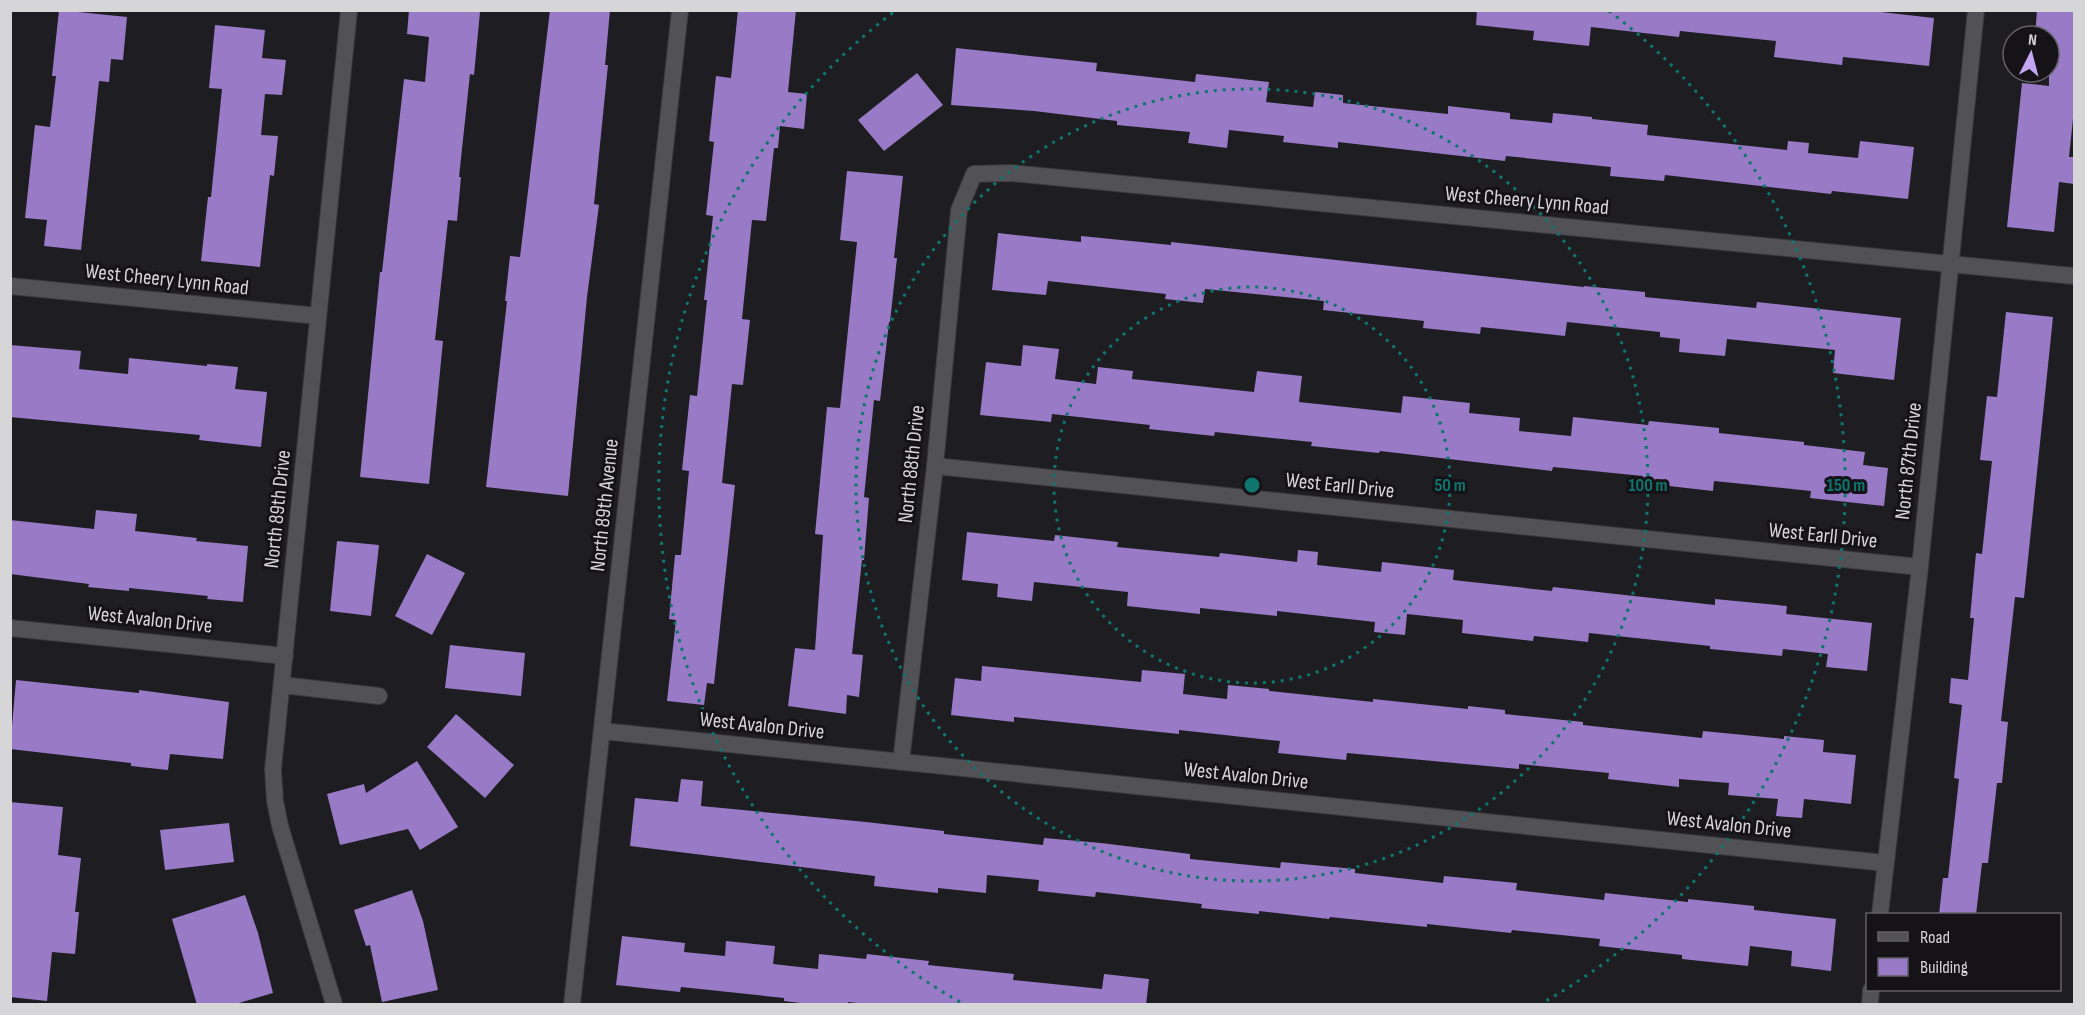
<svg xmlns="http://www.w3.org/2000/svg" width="2085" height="1015" font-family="'Sofia Sans Condensed',sans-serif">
<rect width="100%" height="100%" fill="#1e1d21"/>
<!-- building -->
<g fill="#987ac6">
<polygon points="59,10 127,17 123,60 111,59 109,82 99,81 81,250 44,246 47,220 25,218 35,125 50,127 56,76 52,76"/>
<polygon points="409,10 480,12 474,75 470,74 459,177 461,177 457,221 448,220 435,340 443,341 429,484 360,477 380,272 382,272 404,79 425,82 429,37 407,34"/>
<polygon points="550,10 610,10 605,65 608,65 594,204 599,205 587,297 568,496 486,487 507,301 505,301 510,256 520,257"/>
<polygon points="738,10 796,10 788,92 807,94 804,129 780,126 778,148 774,148 766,221 752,220 742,319 750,320 743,385 732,384 722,483 735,485 714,684 707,683 704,705 667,701 676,620 669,619 675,555 681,555 689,471 682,470 690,395 697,396 707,300 704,300 713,216 706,215 714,142 709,141 716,76 731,78"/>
<polygon points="1477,10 1863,10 1934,18 1929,66 1843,57 1842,65 1774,57 1776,41 1680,31 1679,37 1591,27 1589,46 1533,40 1534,31 1476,25"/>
<polygon points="2037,10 2074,10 2074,109 2069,157 2074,157 2074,184 2059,182 2054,232 2007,227 2022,83 2049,86 2049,36 2035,36"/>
<polygon points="215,25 265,30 262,58 286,60 282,95 265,94 261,135 278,136 274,176 270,175 260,267 201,261 208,197 211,197 222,89 209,88"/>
<polygon points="956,48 1097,63 1096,71 1195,82 1196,74 1269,82 1266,102 1313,107 1315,92 1343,95 1343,103 1448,114 1448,106 1510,113 1510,119 1552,123 1553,113 1592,117 1592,119 1648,125 1647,135 1787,150 1788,141 1809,143 1808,153 1858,158 1860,141 1914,147 1908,199 1832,191 1831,194 1665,175 1664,181 1610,176 1611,167 1506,156 1505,161 1338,142 1338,148 1283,142 1284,136 1229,130 1227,148 1188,143 1190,132 1117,125 1117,121 1034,111 951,105"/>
<polygon points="917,73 943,105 884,151 858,120"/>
<polygon points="847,171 903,176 894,258 897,258 890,322 889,322 880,401 874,400 864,497 869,498 864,560 862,560 852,654 863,655 859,697 847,695 846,714 788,706 795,648 815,650 823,535 815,534 827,407 840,408 857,242 840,240"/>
<polygon points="998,233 1081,242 1081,236 1171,245 1171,242 1584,287 1584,286 1645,292 1645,297 1756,308 1757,302 1901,318 1894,380 1833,373 1835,350 1727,339 1725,356 1679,352 1680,339 1660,337 1660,332 1567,322 1565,336 1481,327 1480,334 1423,328 1424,321 1323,310 1324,301 1205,289 1203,303 1165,299 1166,294 1048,281 1046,295 992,290"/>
<polygon points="2006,312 2053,317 2024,598 2015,597 2001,721 2008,722 2002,783 1997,783 1988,863 1982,863 1976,915 1939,915 1943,878 1948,878 1959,779 1954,778 1962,705 1949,703 1951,678 1968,680 1974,618 1970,618 1976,553 1982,554 1992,461 1980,460 1987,396 1997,397"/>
<polygon points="10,345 81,351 79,369 128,374 129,358 207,366 207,364 238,367 235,389 267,392 261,447 199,440 200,435 10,417"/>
<polygon points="1023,345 1059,349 1055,379 1096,384 1098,367 1133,371 1132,379 1254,392 1257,371 1302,376 1299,402 1401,413 1403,396 1470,403 1469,413 1520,418 1519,431 1571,436 1573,417 1648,425 1649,421 1719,428 1719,433 1804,442 1804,445 1865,452 1863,465 1888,468 1884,506 1810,498 1811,491 1714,481 1713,491 1642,483 1643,476 1553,467 1552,471 1380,451 1379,453 1311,446 1312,442 1215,432 1214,436 1149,429 1150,425 1052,414 1051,422 980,415 986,362 1021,366"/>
<polygon points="96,510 137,514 135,531 197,538 196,541 248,546 243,602 207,599 208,596 129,588 129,591 88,587 89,584 10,574 10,520 94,529"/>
<polygon points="967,532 1054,541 1055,535 1118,542 1117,547 1219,557 1220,553 1297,562 1298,550 1318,552 1317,565 1381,572 1382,562 1454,570 1453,580 1552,591 1553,587 1715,605 1715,599 1787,606 1786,614 1872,623 1867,671 1826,667 1828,654 1783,649 1782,656 1710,649 1710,646 1589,633 1588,642 1534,636 1533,641 1462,633 1463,620 1407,614 1405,635 1374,632 1375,622 1277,611 1277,616 1200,608 1200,614 1127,606 1128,592 1034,582 1032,601 997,597 998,584 962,580"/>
<polygon points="337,541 379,545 371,616 330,611"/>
<polygon points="427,554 465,573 432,635 395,616"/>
<polygon points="450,645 525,653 521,696 445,688"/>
<polygon points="982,666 1141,682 1142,670 1185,674 1183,694 1227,699 1228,685 1269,689 1269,691 1373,702 1373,699 1468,709 1468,706 1505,710 1505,714 1583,722 1583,725 1702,738 1703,731 1784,739 1784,736 1824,740 1823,752 1856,755 1851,804 1804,799 1802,818 1776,816 1778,799 1728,795 1729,783 1679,779 1679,787 1608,779 1609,773 1519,764 1519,769 1347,753 1346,760 1278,753 1280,741 1179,730 1179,734 1014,717 1014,722 951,715 955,678 981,681"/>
<polygon points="16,680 139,693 139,690 229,702 223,759 170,754 168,770 131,766 131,763 10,749"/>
<polygon points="456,714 514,765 485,798 427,747"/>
<polygon points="417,761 458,827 420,850 408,829 340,845 327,794 364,784 366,793"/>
<polygon points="681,779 703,781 701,806 866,822 944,831 944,834 1043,845 1044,838 1101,843 1190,854 1190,859 1280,868 1281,862 1355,869 1355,873 1443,883 1444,876 1517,883 1516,890 1604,900 1605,893 1688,902 1688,899 1754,906 1754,910 1836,919 1831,971 1791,966 1792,951 1750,946 1748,966 1682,959 1682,955 1599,946 1600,939 1512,930 1511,933 1427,924 1427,927 1330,917 1329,919 1259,911 1259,914 1201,908 1202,904 1096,892 1095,897 1038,891 1039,880 987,875 986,893 938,888 938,893 874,886 875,876 630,846 635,798 678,802"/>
<polygon points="10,802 63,807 58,855 81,858 75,912 79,912 75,954 52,952 47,1001 10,997"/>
<polygon points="229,823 234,862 165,870 160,830"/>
<polygon points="412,890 423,921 438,990 382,1002 370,945 366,946 354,910"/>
<polygon points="245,895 258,933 273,993 232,1005 197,1005 172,919"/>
<polygon points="622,936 685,943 684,952 725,956 726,941 775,946 773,964 818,969 819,954 866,959 867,954 929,961 928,965 1014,974 1013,980 1102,989 1104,974 1149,979 1146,1005 876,1005 848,1002 848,1005 817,1005 784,1001 784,998 681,987 680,992 616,985"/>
</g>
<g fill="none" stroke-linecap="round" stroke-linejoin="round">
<defs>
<g id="minor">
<polyline points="10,286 318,316"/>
<polyline points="935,466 1920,567"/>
<polyline points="10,628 285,656"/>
<polyline points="282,685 379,696"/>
<polyline points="602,731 1885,863"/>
<polyline points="901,762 935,466 959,210 974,174 1011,173 2074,276"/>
<polyline points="1880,914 1920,567 1976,10"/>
<polyline points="334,1004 280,826 275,801 273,769 349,10"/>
<polyline points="572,1004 680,10"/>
<polyline points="1870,1004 1871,990"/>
</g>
</defs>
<!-- minor casing -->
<use href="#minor" stroke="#39383c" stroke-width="18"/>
<!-- minor -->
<use href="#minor" stroke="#525156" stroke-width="16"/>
</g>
<!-- distance rings -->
<g fill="none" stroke="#0f766e" stroke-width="3" stroke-dasharray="3 6">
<circle cx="1252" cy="485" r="198"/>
<circle cx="1252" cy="485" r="396"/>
<path d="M960 1002A594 594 0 0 1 895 11M1609 11A594 594 0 0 1 1544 1002"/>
</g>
<g text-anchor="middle" stroke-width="6" stroke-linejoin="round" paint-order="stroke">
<!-- street labels -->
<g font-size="21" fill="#d6d5d8" stroke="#151318">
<text transform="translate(1527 200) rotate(5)" y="7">West Cheery Lynn Road</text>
<text transform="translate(167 279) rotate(6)" y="7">West Cheery Lynn Road</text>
<text transform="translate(1908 461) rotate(-84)" y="7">North 87th Drive</text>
<text transform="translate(911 464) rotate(-84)" y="7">North 88th Drive</text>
<text transform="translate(1340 485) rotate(6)" y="7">West Earll Drive</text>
<text transform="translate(604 505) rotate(-84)" y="7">North 89th Avenue</text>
<text transform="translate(277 509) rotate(-84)" y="7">North 89th Drive</text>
<text transform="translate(1823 535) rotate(6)" y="7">West Earll Drive</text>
<text transform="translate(150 619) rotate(6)" y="7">West Avalon Drive</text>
<text transform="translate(762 725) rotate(6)" y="7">West Avalon Drive</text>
<text transform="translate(1246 775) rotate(6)" y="7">West Avalon Drive</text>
<text transform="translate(1729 824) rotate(6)" y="7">West Avalon Drive</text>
</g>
</g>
<circle cx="1252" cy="485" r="9" fill="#0f766e" stroke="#151318" stroke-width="3"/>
<g font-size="18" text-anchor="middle" font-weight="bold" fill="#0f766e" stroke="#151318" stroke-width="6" stroke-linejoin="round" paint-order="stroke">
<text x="1450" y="491">50 m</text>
<text x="1648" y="491">100 m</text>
<text x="1846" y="491">150 m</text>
</g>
<!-- border -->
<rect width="2085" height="1015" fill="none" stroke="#d6d5d8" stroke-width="24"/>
<!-- legend -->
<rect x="1866" y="913" width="195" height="78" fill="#151318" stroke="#626165" stroke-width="1.5"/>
<rect x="1878" y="932" width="30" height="9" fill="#525156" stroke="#626165" stroke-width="1.5"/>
<text x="1920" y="943" font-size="18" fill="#d6d5d8">Road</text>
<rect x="1878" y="958" width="30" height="18" fill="#987ac6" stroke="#626165" stroke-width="1.5"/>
<text x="1920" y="973" font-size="18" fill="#d6d5d8">Building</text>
<!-- north arrow -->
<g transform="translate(2031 54) rotate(6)"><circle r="28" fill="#151318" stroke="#626165" stroke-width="1.5"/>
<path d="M0-4.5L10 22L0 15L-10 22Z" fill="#c3a7f2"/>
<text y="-9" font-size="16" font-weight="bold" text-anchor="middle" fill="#d6d5d8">N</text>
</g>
</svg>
